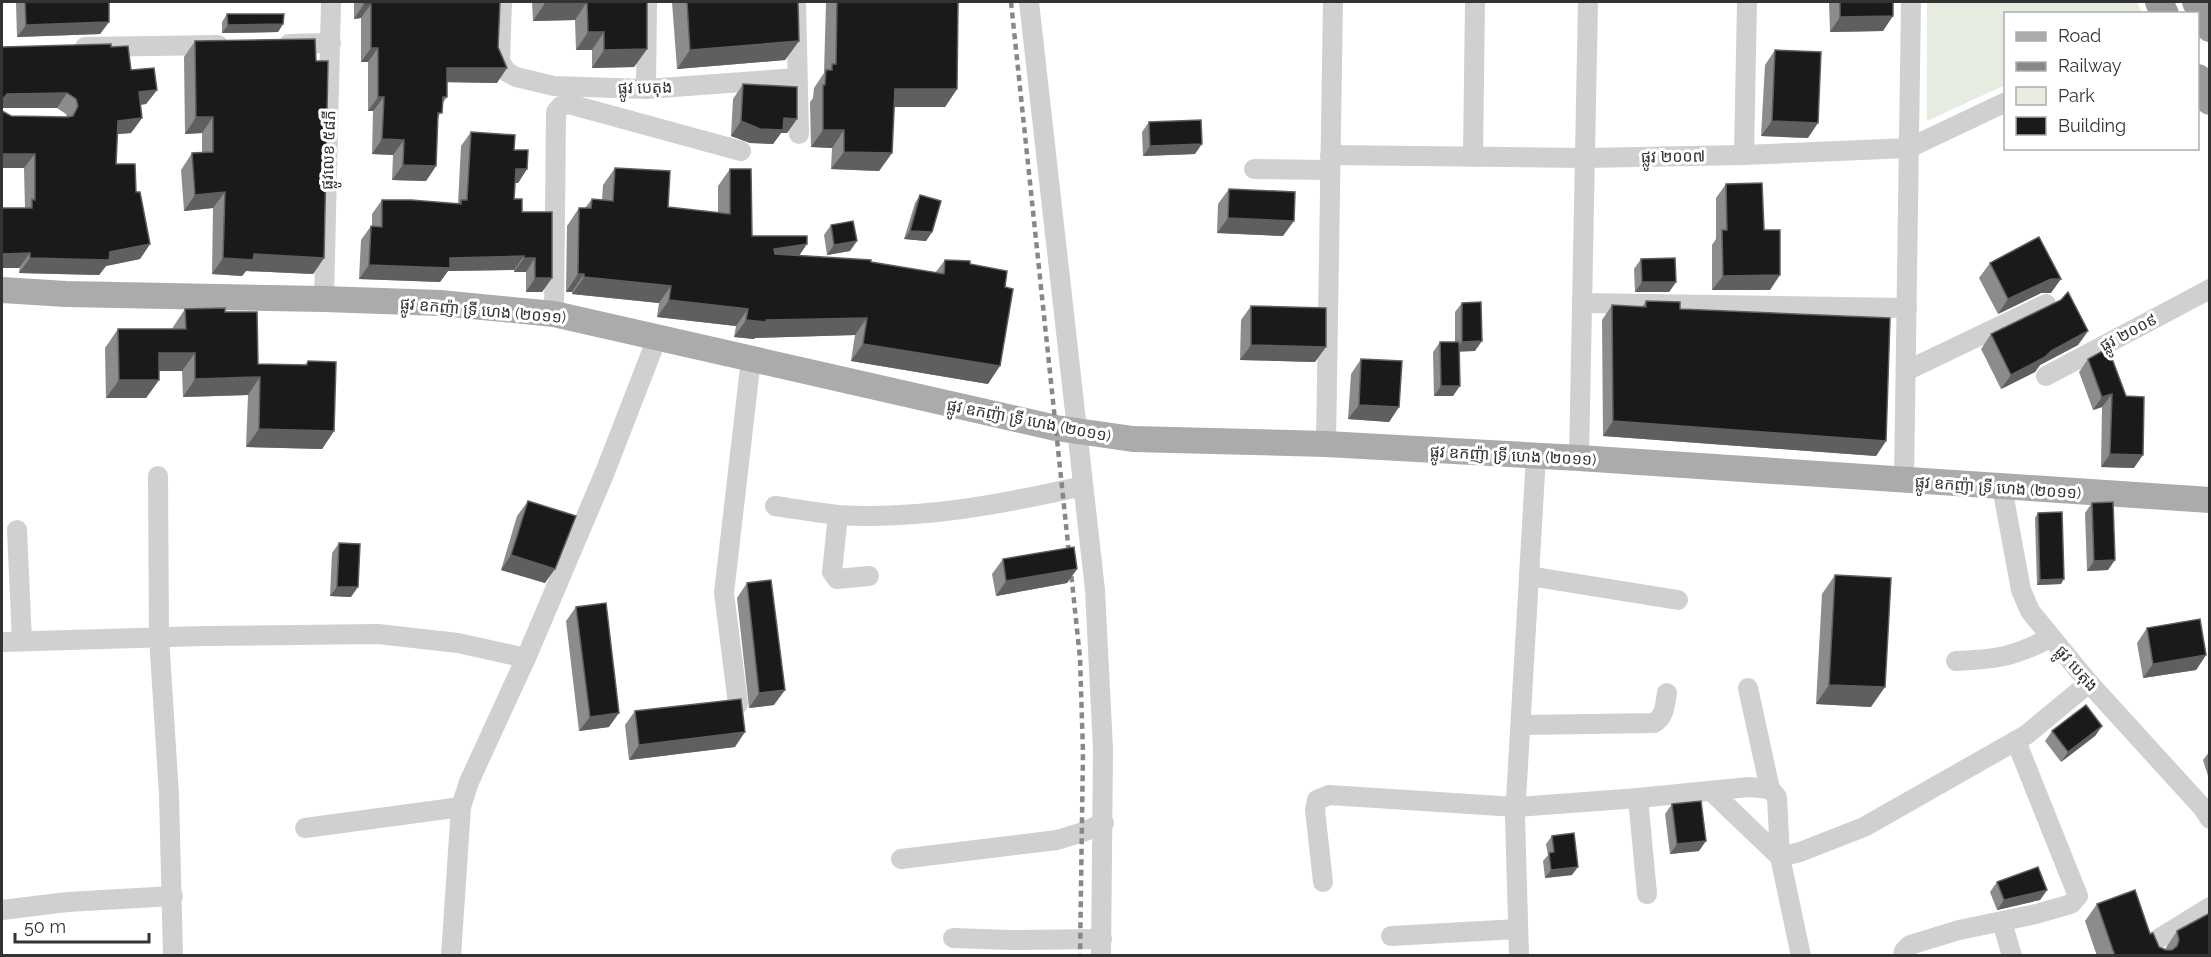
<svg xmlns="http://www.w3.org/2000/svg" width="2211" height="957" font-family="Raleway,'Noto Sans Khmer',sans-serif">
<rect width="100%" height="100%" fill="#fff"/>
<!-- green -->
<polygon fill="#e6ecdf" points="1927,2 2137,2 2142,13 2006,14 2005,85 1927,121"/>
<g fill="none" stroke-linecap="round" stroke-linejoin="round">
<!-- minor -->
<g stroke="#d0d0d0" stroke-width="20">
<polyline points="502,2 500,62 507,72 516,77 554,86 646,89 797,78"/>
<polyline points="796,2 799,134"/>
<polyline points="1029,2 1095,590 1103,749 1101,956"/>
<polyline points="289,44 331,43"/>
<polyline points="85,47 218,45"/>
<polyline points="646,89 647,2"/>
<polyline points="1330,155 1585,158 1744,155 1909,148 2006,102"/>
<polyline points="1744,155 1747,2"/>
<polyline points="1473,157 1475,2"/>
<polyline points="1254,169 1330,170"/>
<polyline points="324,299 331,2"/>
<polyline points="1582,303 1907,308"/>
<polyline points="554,314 556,112 561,106 569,104 741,151"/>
<polyline points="1906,371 2046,304"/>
<polyline points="2046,376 2210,289"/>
<polyline points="1326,444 1333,2"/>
<polyline points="1579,458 1588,2"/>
<polyline points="158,476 159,637 169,795 173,956"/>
<polyline points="1904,480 1911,2"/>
<polyline points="2002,487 2021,590 2030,611 2089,683 2202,807 2210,819"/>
<path d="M775,506C796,509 817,513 838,515C921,520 1003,504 1083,486"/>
<polyline points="838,515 832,572 837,579 869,576"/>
<polyline points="17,530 22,641"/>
<polyline points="1529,576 1678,600"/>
<polyline points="2,642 204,636 378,634 458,643 526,658"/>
<path d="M1956,661C1998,659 2013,657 2050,638"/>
<polyline points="1748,688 1770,789"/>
<polyline points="738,704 724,593 751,359"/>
<path d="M1521,725L1654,723C1665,717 1665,704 1667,693"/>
<polyline points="1711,791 1780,857"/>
<polyline points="1638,798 1647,894"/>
<polyline points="305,828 461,807"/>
<polyline points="1780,857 1800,852 1864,827 2026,735 2089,683"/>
<polyline points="901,859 1057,840 1083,832 1104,823"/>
<polyline points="1323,882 1315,810 1317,800 1329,795 1516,807 1638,798 1749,787 1770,789 1777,797 1780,857 1801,956"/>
<polyline points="2,910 67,902 173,896"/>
<polyline points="2002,922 2012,956"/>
<polyline points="1391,936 1518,929"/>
<polyline points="953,938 1011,940 1102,939"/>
<polyline points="451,956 461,807 469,782 526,658 605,472 657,338"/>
<polyline points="1519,956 1515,817 1536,456"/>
<polyline points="1903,956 1904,951 1910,945 1959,930 2036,914 2071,904 2078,896 2016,741"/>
<polyline points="2155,956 2152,948 2155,941 2210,907"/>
</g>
<!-- major -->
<polyline stroke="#ababab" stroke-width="26" points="2,290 66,294 324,299 440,303 554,314 1056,428 1133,439 1326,444 1579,458 2210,500"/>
<!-- highway -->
<g stroke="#9a9a9a" stroke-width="28">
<polyline points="2159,2 2165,14"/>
<polyline points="2196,2 2210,28"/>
<polyline points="2198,78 2210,101"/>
</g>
<!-- rail -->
<polyline stroke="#888" stroke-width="4.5" stroke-dasharray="6 4.5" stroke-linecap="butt" points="1011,2 1080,658 1083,752 1080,956"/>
</g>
<!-- wall -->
<g fill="#8c8c8c">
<polygon points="16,2 109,2 109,22 100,34 17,37"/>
<polygon points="354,2 500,2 497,83 447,82 447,97 443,103 438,119 436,166 426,181 392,180 393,155 372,154 373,111 368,111 368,62 361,62 361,18 354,19"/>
<polygon points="532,2 647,2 647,49 634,67 592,68 592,50 576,50 575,20 533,21"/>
<polygon points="672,2 798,2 799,41 785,60 677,69"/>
<polygon points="826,2 958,2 957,89 945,107 894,107 892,153 879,171 831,169 832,148 811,147 810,102 813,98 814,88 824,73"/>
<polygon points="1829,2 1893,2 1883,31 1830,32"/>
<polygon points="227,14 283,24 278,32 222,33 222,22"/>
<polygon points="195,41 316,61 324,258 313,274 246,271 242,276 212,274 213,208 184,211 181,170 192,153 202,153 202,133 185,134 184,57"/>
<polygon points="111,47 131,70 157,90 146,104 140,105 142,118 131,133 117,134 116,164 136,192 150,244 140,259 106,266 99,275 19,273 25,208 24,168 2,111 11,116 67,117 66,114 57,108 2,108"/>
<polygon points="1775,50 1808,138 1761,136 1765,65"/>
<polygon points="743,84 797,119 787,133 781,133 773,144 750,143 731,136 733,99"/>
<polygon points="1149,122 1195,154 1143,156 1142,132"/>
<polygon points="471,132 514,150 527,169 518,183 515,183 514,199 522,212 552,278 542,292 526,292 526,272 514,272 514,270 448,271 440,282 359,279 361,240 371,226 372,226 372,214 382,200 458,204 461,146"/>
<polygon points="615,168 668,207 718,213 718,186 730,169 752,236 807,244 799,256 871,262 935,273 945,260 970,264 988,384 851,361 855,335 755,338 754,339 734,337 736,326 657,317 659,303 572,294 572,292 566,292 567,226 579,208 585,208 592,199 602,200 603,185"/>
<polygon points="1726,184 1770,290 1712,290 1712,245 1716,239 1716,198"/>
<polygon points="1229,189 1283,236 1217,233 1218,204"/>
<polygon points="920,195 932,232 926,241 904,239 915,203"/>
<polygon points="831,225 850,251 827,255 824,235"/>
<polygon points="1641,259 1676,282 1669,292 1635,292 1634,269"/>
<polygon points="1990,263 2051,293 2041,293 1998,314 1979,278"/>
<polygon points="1646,301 1680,309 1886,441 1876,456 1603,436 1602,320 1612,305 1642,307"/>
<polygon points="1462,303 1475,351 1460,351 1453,396 1434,396 1433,352 1440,342 1455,342 1455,312"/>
<polygon points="1251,306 1315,362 1240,360 1241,320"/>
<polygon points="185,309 225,312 258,364 305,365 308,361 334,431 322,449 246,447 248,395 183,397 182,371 159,371 159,380 146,398 106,398 105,348 118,329 173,329 173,327"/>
<polygon points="2088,331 2078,345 2040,365 2035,372 2001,389 1981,349 1991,334"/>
<polygon points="2108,348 2134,468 2101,467 2102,407 2093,410 2079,372 2088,359"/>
<polygon points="1361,359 1399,407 1389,422 1348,419 1351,374"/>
<polygon points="528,501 545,583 501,570 517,516"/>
<polygon points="2092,503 2108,570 2087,571 2085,513"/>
<polygon points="2038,513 2061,584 2037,585 2035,518"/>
<polygon points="339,543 351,597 330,596 332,553"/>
<polygon points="1003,559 1077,569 1067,583 996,596 992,574"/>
<polygon points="1835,575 1871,707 1816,704 1822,594"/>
<polygon points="747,583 774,705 749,708 737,598"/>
<polygon points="576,607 609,727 579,731 566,621"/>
<polygon points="2147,628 2206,655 2196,670 2143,678 2137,643"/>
<polygon points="635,711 735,747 629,760 625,725"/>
<polygon points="2102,726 2095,736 2061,762 2045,741 2052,731"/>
<polygon points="2210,751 2210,778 2209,779 2203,760"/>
<polygon points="1672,804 1699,851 1670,854 1665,814"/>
<polygon points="1552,836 1572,875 1545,878 1543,861 1548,855 1546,844"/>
<polygon points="1997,882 2047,890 2040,900 1997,910 1990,892"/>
<polygon points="2097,904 2150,934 2159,947 2165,950 2165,949 2177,931 2210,956 2097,956 2085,921"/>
</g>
<!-- shaded-wall -->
<g fill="#5f5f5f">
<polygon points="587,2 575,20 533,21 545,3"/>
<polygon points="364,4 371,4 361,18 354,19"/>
<polygon points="1893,16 1883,31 1830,32 1840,17"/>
<polygon points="109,22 100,34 17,37 26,25"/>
<polygon points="283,24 278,32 222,33 228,25"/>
<polygon points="588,32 604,32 592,50 576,50"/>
<polygon points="799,41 785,60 677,69 690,50"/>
<polygon points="371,48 378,48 368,62 361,62"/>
<polygon points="647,49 634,67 592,68 604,50"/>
<polygon points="447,68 507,68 497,83 437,82"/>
<polygon points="895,89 957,89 945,107 883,107"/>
<polygon points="157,90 146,104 128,106 139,92"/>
<polygon points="67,93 57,108 2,108 2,99 7,94"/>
<polygon points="378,97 384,97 373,111 368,111"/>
<polygon points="196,117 213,117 202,133 185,134"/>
<polygon points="142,118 131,133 107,135 118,121"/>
<polygon points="784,118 797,119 787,133 781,133 773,144 750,143 731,136 741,121"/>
<polygon points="1772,121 1818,123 1808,138 1761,136"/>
<polygon points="823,130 844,130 832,148 811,147"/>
<polygon points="382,139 404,140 393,155 372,154"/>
<polygon points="1202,144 1195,154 1143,156 1150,146"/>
<polygon points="844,152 892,153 879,171 831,169"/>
<polygon points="2,154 35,154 24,168 2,168"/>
<polygon points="403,165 436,166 426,181 392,180"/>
<polygon points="516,169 527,169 518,183 506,182"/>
<polygon points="225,192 213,208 184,211 195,195"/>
<polygon points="1228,218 1294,221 1283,236 1217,233"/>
<polygon points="910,231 932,232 926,241 904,239"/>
<polygon points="857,241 850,251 827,255 834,245"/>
<polygon points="150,244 140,259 106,266 99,275 19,273 30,258 110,252"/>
<polygon points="807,244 795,261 762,267 774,249"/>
<polygon points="30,253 19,268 2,268 2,254"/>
<polygon points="254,254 324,258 313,274 246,271 242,276 212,274 223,258"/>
<polygon points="524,256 514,270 448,271 440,282 359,279 369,265 450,258"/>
<polygon points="524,258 535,258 526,272 514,272"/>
<polygon points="578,274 584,274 572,292 566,292"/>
<polygon points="1780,275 1770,290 1712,290 1723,276"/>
<polygon points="584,277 671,286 659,303 572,294"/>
<polygon points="535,278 552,278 542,292 526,292"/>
<polygon points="2051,279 2061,279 2051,293 2041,293 1998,314 2008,299"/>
<polygon points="1642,282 1676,282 1669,292 1635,292"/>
<polygon points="669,300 748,309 736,326 657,317"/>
<polygon points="867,318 855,335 755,338 754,339 734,337 746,320 766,320"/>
<polygon points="2088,331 2078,345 2040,365 2035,372 2001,389 2011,375 2051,351"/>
<polygon points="1482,341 1475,351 1455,352 1462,342"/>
<polygon points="863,344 1000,366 988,384 851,361"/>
<polygon points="1251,345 1326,347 1315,362 1240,360"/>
<polygon points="159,353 195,353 182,371 146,371"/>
<polygon points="260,377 248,395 183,397 195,379"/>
<polygon points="119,380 159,380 146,398 106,398"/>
<polygon points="1441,386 1460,386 1453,396 1434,396"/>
<polygon points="2112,394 2102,407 2093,410 2102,397"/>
<polygon points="1359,405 1399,407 1389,422 1348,419"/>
<polygon points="1613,421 1886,441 1876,456 1603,436"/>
<polygon points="259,429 334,431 322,449 246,447"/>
<polygon points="2110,454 2143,455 2134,468 2101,467"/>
<polygon points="511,555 555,569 545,583 501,570"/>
<polygon points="2115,560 2108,570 2087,571 2094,561"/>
<polygon points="1077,569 1067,583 996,596 1006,581"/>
<polygon points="2064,579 2061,584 2037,585 2040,580"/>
<polygon points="337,587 358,587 351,597 330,596"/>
<polygon points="2206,655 2196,670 2143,678 2153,664"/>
<polygon points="1829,685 1885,687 1871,707 1816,704"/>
<polygon points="785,690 774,705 749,708 759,693"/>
<polygon points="619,713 609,727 579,731 590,717"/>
<polygon points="2102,726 2095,736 2061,762 2068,752"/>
<polygon points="745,732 735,747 629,760 639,745"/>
<polygon points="1706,841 1699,851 1670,854 1677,844"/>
<polygon points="1578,867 1572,875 1545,878 1551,870"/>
<polygon points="2047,890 2040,900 1997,910 2004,900"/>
</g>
<!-- building -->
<g fill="#1a1a1a" stroke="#5f5f5f" stroke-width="1.5">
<polygon points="25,2 109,2 109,22 26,25"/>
<polygon points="364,2 500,2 498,47 507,68 447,68 447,97 443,97 442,113 438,113 436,166 403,165 404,140 382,139 384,97 378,97 378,48 371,48 371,4 364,4"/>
<polygon points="545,2 647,2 647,49 604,50 604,32 588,32 587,2 545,3"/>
<polygon points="687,2 798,2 799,41 690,50"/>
<polygon points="837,2 958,2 957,89 895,89 892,153 844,152 844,130 823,130 823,85 825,85 826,70 832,70 832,64 836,64"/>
<polygon points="1840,2 1893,2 1893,16 1840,17"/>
<polygon points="227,14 284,14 283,24 228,25"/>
<polygon points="315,39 316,61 328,61 324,258 254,254 253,260 223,258 225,192 195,195 192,153 213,152 213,117 196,117 195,41"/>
<polygon points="111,44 111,47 128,46 131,70 154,68 157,90 139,92 142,118 118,121 116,164 135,164 136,192 140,192 150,244 110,252 109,260 30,258 30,253 2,254 2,208 32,208 32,199 35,200 35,154 2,154 2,109 2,111 11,116 67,117 73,116 78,106 76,99 67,93 7,94 2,100 2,47"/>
<polygon points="1775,50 1821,52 1818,123 1772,121"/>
<polygon points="743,84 797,87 797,119 784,118 783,130 760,129 741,121"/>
<polygon points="1201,120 1202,144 1150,146 1149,122"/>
<polygon points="471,132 515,135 514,150 528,150 527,169 516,169 514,199 522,199 522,212 552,212 552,278 535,278 535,258 524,258 524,256 450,258 450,268 369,265 371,226 382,227 382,200 411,200 461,204 461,200 467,200"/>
<polygon points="615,168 670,171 668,207 730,214 730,169 751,169 752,236 807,236 807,244 774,249 775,254 871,260 871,262 944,274 945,260 970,261 970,264 1007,271 1005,287 1013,289 1000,366 863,344 867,318 766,320 766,322 746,320 748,309 669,300 671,286 584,277 584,274 578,274 579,208 591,208 592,199 613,201"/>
<polygon points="1762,183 1764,230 1780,230 1780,275 1723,276 1722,230 1727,230 1726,184"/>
<polygon points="1229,189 1295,192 1294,221 1228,218"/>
<polygon points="920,195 941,201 932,232 910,231"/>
<polygon points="853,221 857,241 834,245 831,225"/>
<polygon points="2039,237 2061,279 2051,279 2008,299 1990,263"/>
<polygon points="1675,258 1676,282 1642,282 1641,259"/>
<polygon points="2068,292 2088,331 2051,351 2045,357 2011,375 1991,334 2061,300"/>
<polygon points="1646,301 1680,302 1680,309 1890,318 1886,441 1613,421 1612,305 1646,307"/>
<polygon points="1481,302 1482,341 1462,342 1462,303"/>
<polygon points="1251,306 1326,308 1326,347 1251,345"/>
<polygon points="225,308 225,312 257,312 258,364 307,365 308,361 336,362 334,431 259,429 260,377 195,379 195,353 159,353 159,380 119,380 118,329 186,329 185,309"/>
<polygon points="1440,342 1459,342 1460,386 1441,386"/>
<polygon points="2108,348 2126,396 2144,397 2143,455 2110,454 2112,394 2102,397 2088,359"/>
<polygon points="1361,359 1402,361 1399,407 1359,405"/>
<polygon points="528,501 576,516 555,569 511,555"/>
<polygon points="2113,502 2115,560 2094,561 2092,503"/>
<polygon points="2062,512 2064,579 2040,580 2038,513"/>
<polygon points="339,543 360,544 358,587 337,587"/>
<polygon points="1074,547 1077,569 1006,581 1003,559"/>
<polygon points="1835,575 1891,578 1885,687 1829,685"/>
<polygon points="771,580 785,690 759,693 747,583"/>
<polygon points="606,603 619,713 590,717 576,607"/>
<polygon points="2200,619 2206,655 2153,664 2147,628"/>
<polygon points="741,699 745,732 639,745 635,711"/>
<polygon points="2086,705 2102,726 2068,752 2052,731"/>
<polygon points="1701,801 1706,841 1677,844 1672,804"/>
<polygon points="1574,833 1578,867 1551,870 1549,853 1554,852 1552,836"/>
<polygon points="2038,867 2047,890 2004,900 1997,882"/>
<polygon points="2135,890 2150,934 2153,933 2159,947 2166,950 2172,950 2177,946 2179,940 2177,931 2210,913 2210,956 2115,956 2097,904"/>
</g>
<g text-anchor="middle" stroke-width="6" stroke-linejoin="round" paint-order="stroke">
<!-- street labels -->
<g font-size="16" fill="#333" stroke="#fff">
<text transform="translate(645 87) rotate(-1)" y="6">ផ្លូវ បេតុង</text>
<text transform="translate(328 150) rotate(-88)" y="6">ផ្លូវលេខ ៥៨ភី</text>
<text transform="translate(1673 156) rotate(-1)" y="6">ផ្លូវ ២០០៧</text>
<text transform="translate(483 310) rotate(5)" y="6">ផ្លូវ ឧកញ៉ា ទ្រី ហេង (២០១១)</text>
<text transform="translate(2128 332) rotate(-28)" y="6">ផ្លូវ ២០០៩</text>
<text transform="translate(1029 420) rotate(11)" y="6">ផ្លូវ ឧកញ៉ា ទ្រី ហេង (២០១១)</text>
<text transform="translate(1513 455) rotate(3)" y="6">ផ្លូវ ឧកញ៉ា ទ្រី ហេង (២០១១)</text>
<text transform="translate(1998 487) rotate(4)" y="6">ផ្លូវ ឧកញ៉ា ទ្រី ហេង (២០១១)</text>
<text transform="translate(2077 668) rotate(49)" y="6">ផ្លូវ បេតុង</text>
</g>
</g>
<!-- border -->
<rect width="2211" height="957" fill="none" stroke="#333333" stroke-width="6"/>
<!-- legend -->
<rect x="2004" y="12" width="195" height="138" fill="#ffffff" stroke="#adadad" stroke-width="1.5"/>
<rect x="2016" y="32" width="30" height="9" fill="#ababab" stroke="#adadad" stroke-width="1.5"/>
<text x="2058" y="42" font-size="18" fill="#333333">Road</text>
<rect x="2016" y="62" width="30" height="9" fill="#888888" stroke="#adadad" stroke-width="1.5"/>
<text x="2058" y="72" font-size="18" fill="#333333">Railway</text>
<rect x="2016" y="87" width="30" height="18" fill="#e6ecdf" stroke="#adadad" stroke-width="1.5"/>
<text x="2058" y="102" font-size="18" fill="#333333">Park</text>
<rect x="2016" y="117" width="30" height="18" fill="#1a1a1a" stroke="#adadad" stroke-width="1.5"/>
<text x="2058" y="132" font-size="18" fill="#333333">Building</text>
<!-- scale -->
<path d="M15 933v9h134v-9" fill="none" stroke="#333333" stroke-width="3"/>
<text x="24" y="933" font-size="18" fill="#333333" stroke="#ffffff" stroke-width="4.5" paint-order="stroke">50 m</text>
</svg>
